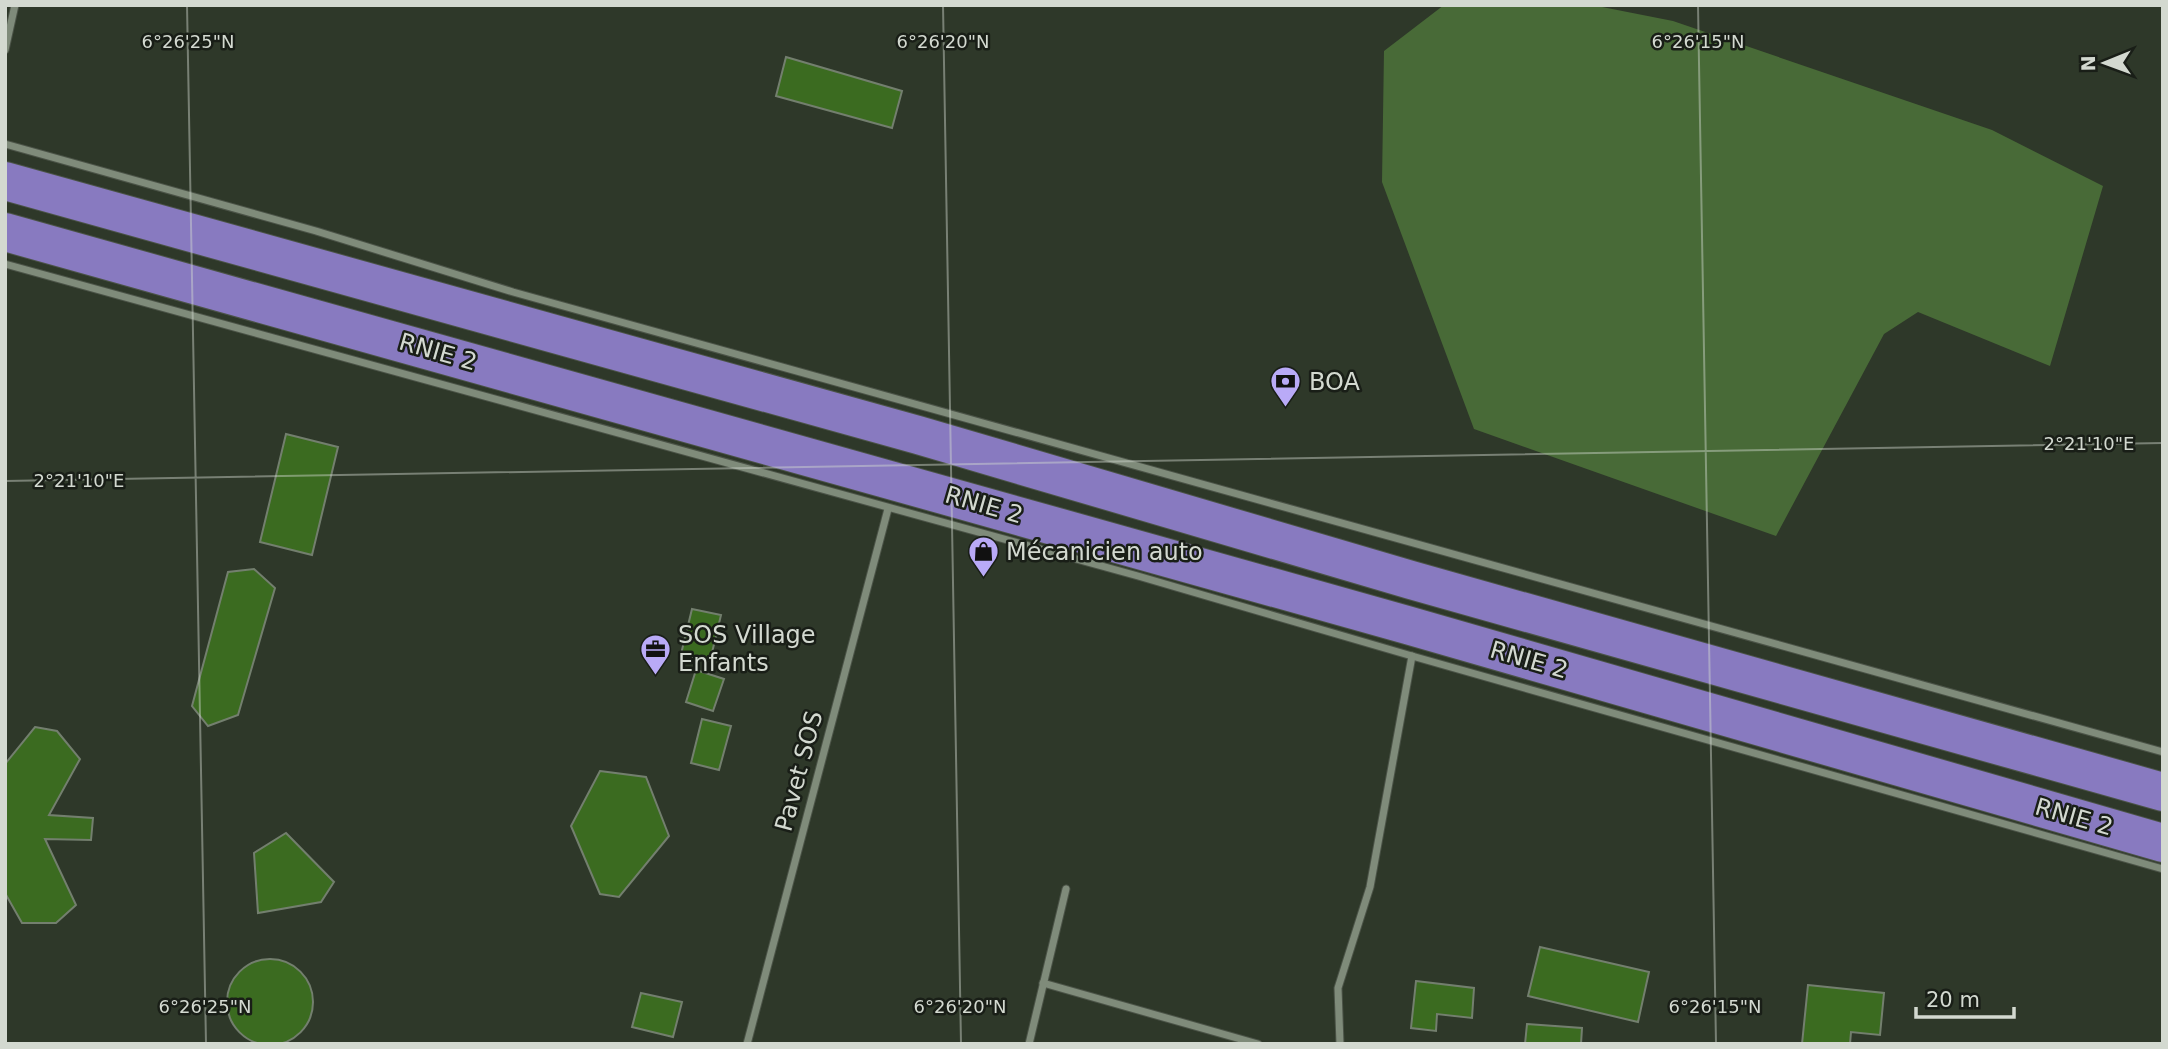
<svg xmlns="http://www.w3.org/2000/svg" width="2168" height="1049" font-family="'DejaVu Sans',sans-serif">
<rect width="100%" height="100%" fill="#2e3829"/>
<!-- green -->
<polygon fill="#486a37" points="1444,5 1592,5 1673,21 1992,130 2103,186 2050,366 1918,312 1884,334 1776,536 1474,429 1382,182 1384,51"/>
<!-- building -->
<g fill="#3b6b20" stroke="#737f6e" stroke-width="2">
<polygon points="786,57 902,91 892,128 776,96"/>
<polygon points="286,434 338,447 312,555 260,542"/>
<polygon points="254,569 275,588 238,715 208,726 192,706 228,572"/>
<polygon points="692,609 721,615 710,661 681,654"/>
<polygon points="696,670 724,679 713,711 686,702"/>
<polygon points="702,719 731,726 719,770 691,763"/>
<polygon points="35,727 57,731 80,759 49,815 93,818 91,840 45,839 76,905 56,923 22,923 5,893 5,764"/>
<polygon points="600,771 646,777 669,836 619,897 600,894 571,826"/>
<polygon points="286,833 334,882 321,902 258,913 254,853"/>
<polygon points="1540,947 1649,972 1638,1022 1528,996"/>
<circle cx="270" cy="1002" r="43"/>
<polygon points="1416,981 1474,988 1472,1018 1437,1014 1436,1031 1411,1028"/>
<polygon points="1808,985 1884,993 1880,1035 1851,1032 1850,1044 1802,1044"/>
<polygon points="641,993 682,1002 673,1037 632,1027"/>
<polygon points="1527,1024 1582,1028 1581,1044 1525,1044"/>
</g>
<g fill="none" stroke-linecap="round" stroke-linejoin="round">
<defs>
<g id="minor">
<polyline points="5,50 15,5"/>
<polyline points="5,144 316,231 513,292 2163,752"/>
<polyline points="5,264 1138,576 1412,656 2163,869"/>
<polyline points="1043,983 1258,1044"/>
<polyline points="747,1044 888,509"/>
<polyline points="1029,1044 1066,889"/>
<polyline points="1340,1044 1338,988 1370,887 1412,656"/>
</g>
<g id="trunk">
<polyline points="5,181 918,435 1411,580 2163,792"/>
<polyline points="5,232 1407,625 2163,843"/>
</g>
</defs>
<!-- minor casing -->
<use href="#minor" stroke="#4b5347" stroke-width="9"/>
<!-- trunk casing -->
<use href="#trunk" stroke="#4b5347" stroke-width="40"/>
<!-- minor -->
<use href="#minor" stroke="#7f8b7a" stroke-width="7"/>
<!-- trunk -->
<use href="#trunk" stroke="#887ac0" stroke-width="38"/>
</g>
<!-- ticks -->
<path fill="none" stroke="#d3d9d0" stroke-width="2" stroke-opacity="0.45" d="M187,5L206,1044M943,5L961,1044M1698,5L1716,1044M5,481L2163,443"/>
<!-- icons -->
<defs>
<symbol id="bank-pin" viewBox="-11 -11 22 30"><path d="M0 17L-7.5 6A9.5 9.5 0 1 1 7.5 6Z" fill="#b9aaf7" stroke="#191e17"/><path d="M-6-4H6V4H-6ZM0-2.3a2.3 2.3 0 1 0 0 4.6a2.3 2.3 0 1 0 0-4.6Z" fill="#111"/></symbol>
<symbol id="shop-pin" viewBox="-11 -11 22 30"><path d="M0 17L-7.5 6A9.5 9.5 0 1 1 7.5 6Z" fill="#b9aaf7" stroke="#191e17"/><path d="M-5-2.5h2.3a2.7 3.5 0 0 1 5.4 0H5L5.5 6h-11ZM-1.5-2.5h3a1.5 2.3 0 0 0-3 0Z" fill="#111"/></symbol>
<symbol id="office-pin" viewBox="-11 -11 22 30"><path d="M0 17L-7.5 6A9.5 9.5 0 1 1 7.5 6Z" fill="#b9aaf7" stroke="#191e17"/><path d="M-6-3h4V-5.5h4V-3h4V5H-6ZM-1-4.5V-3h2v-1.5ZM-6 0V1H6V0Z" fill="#111"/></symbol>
</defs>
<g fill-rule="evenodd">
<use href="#bank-pin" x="1268" y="364" width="35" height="47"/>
<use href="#shop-pin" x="966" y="534" width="35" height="47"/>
<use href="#office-pin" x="638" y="632" width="35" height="47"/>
</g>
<g text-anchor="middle" stroke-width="5" stroke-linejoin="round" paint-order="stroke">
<!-- street labels -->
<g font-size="24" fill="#d3d9d0" stroke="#191e17">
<text transform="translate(438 352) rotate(16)" y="8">RNIE 2</text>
<text transform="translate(984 505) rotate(16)" y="8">RNIE 2</text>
<text transform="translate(1529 660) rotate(16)" y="8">RNIE 2</text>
<text transform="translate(799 771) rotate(-75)" y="8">Pavet SOS</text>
<text transform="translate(2074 817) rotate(16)" y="8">RNIE 2</text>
</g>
<!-- poi labels -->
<g font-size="24" fill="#d3d9d0" stroke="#191e17" text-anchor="start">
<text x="1309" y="390">BOA</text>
<text x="1006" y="560">Mécanicien auto</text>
<text x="678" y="643">SOS Village<tspan x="678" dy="28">Enfants</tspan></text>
</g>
</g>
<g font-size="18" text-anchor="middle" fill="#d3d9d0" stroke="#191e17" stroke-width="5" stroke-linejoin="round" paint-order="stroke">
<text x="188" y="48">6°26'25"N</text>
<text x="943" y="48">6°26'20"N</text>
<text x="1698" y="48">6°26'15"N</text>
<text x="2089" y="450">2°21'10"E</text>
<text x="79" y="487">2°21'10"E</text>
<text x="205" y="1013">6°26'25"N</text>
<text x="960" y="1013">6°26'20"N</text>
<text x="1715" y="1013">6°26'15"N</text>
</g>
<!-- border -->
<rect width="2168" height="1049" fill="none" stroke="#d3d9d0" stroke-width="14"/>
<!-- north arrow -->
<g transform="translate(2105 63) rotate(269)" stroke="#191e17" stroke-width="5" paint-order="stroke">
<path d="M0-5L12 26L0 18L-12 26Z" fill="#d3d9d0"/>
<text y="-10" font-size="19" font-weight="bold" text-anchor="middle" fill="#d3d9d0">N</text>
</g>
<!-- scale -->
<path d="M1916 1007v10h98v-10" fill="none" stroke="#d3d9d0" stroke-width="3.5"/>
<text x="1926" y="1007" font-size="21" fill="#d3d9d0" stroke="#191e17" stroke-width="5" paint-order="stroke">20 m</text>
</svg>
